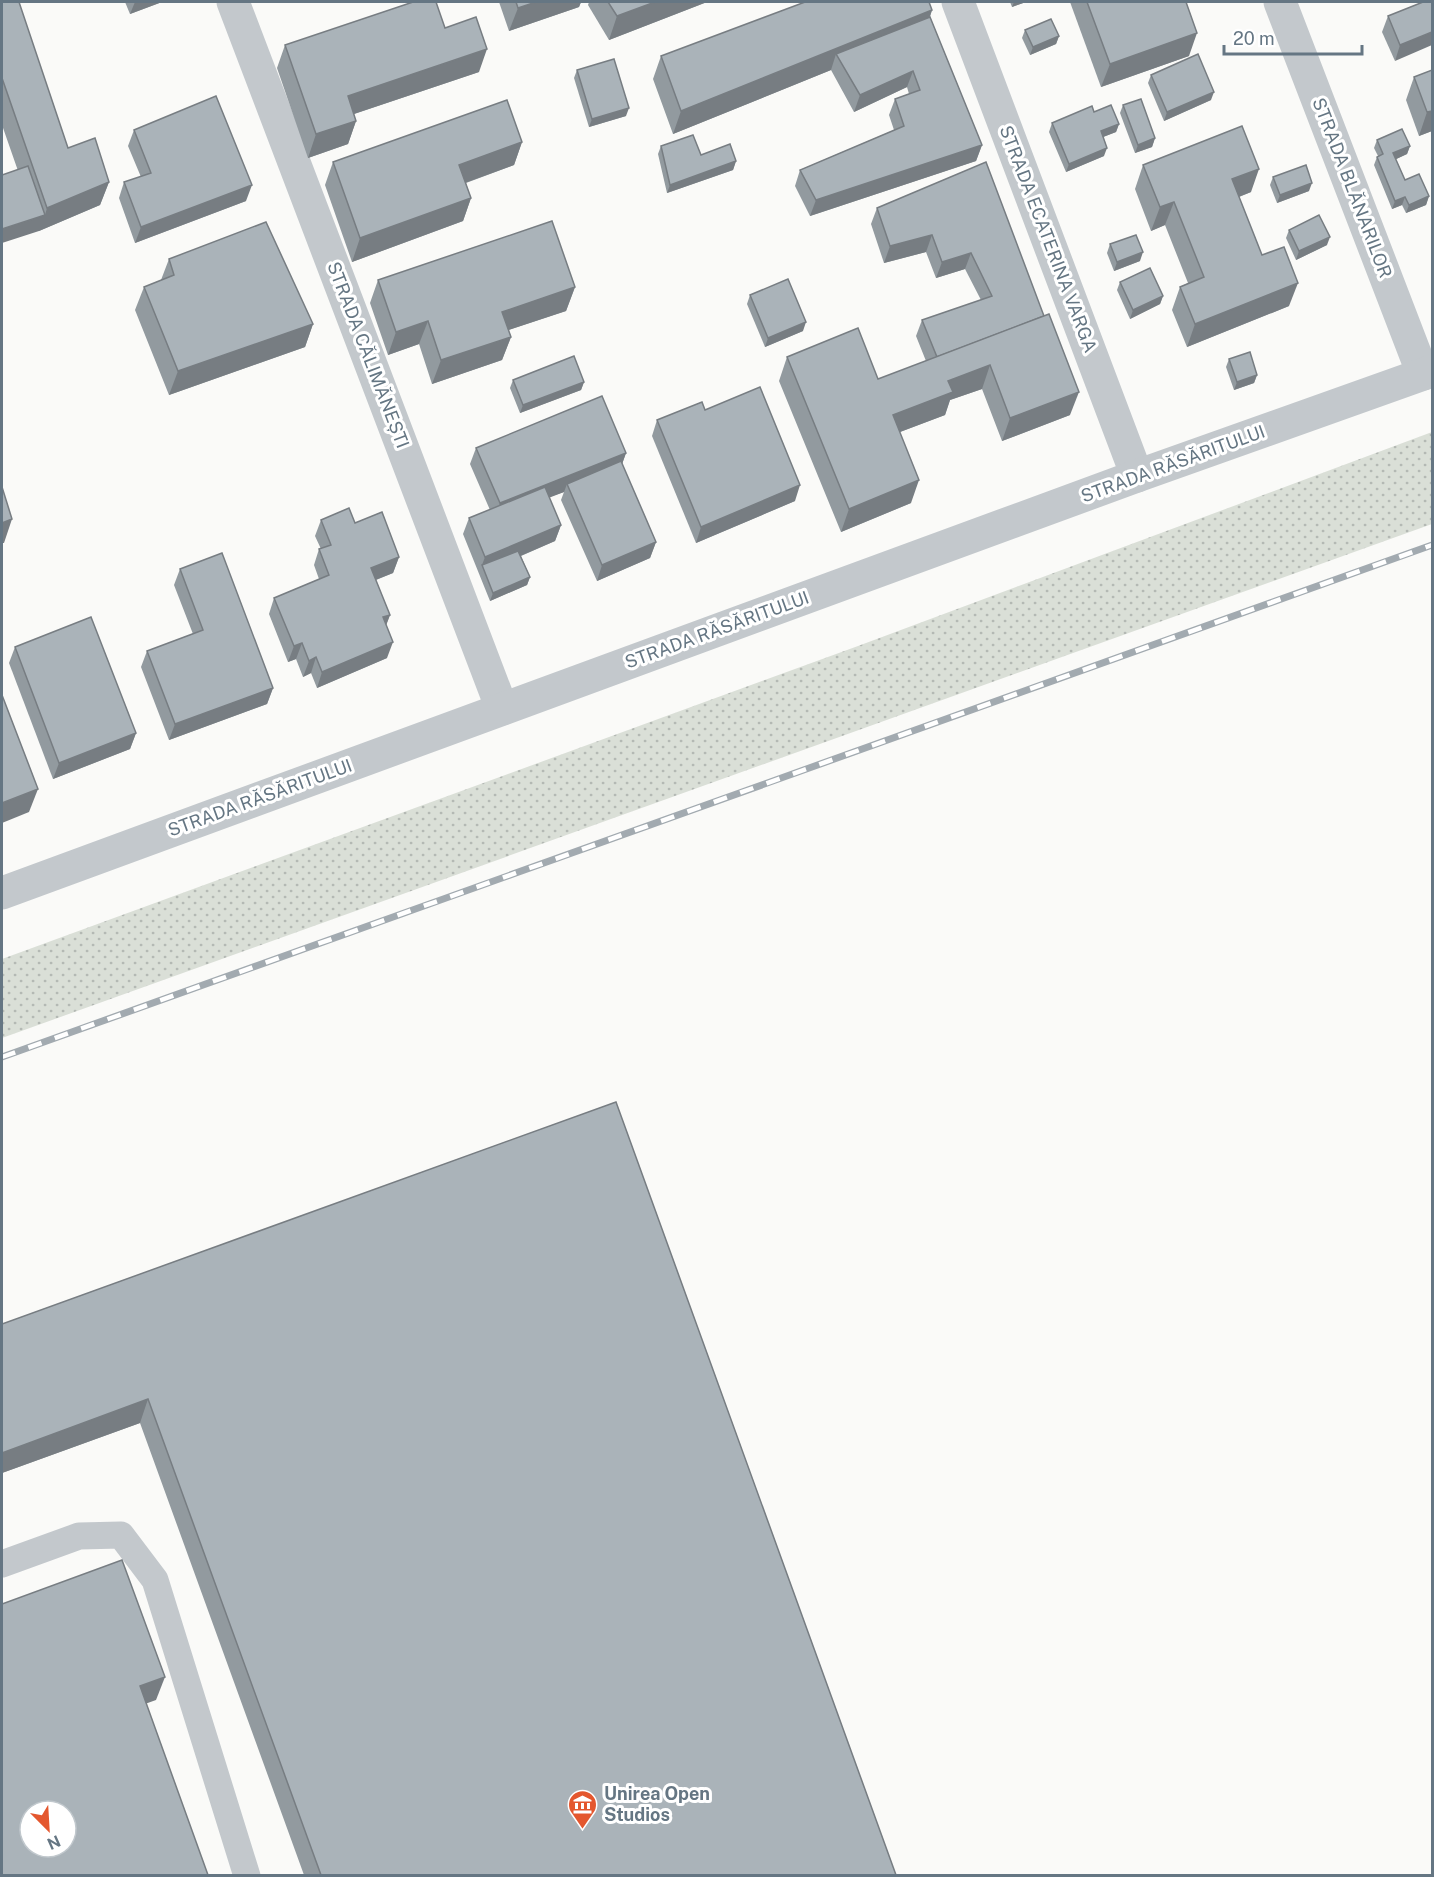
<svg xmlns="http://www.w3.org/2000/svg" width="1434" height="1877" font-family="'Public Sans',sans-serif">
<defs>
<pattern id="green-dots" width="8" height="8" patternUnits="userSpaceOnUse" patternTransform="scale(1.5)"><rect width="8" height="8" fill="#dadfd7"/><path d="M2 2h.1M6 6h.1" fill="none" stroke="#b4b9b4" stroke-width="1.8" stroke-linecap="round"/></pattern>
</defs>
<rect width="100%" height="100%" fill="#fafaf8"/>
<!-- green -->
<polygon fill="url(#green-dots)" points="1432,432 1432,524 2,1038 2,959 858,646"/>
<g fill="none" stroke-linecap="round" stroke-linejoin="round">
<!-- service -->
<polyline stroke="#c3c8cc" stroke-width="27" points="2,1564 79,1536 121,1535 155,1580 247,1876"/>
<!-- minor -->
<g stroke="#c3c8cc" stroke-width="33">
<polyline points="233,2 502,709"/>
<polyline points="958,2 1137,476"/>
<polyline points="1280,2 1423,374"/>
</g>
<!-- tertiary -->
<polyline stroke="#c3c8cc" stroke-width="33" points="2,893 1137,476 1432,371"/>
<defs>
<polyline id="rail" points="2,1057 1432,545"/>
</defs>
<!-- rail casing -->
<use href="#rail" stroke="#a2aab0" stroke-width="7"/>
<!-- rail -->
<use href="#rail" stroke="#fff" stroke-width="4.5" stroke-dasharray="14" stroke-linecap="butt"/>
</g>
<!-- wall -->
<g fill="#929a9f">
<polygon points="2,2 68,148 109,182 100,205 39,231 2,125"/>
<polygon points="125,2 162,2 130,14"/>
<polygon points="499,2 581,2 579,7 509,31"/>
<polygon points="589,2 707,2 609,40 588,5"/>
<polygon points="1010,2 1026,2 1012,7"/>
<polygon points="1070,2 1186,2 1189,56 1101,87"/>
<polygon points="1423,2 1395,61 1382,32 1388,16"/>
<polygon points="932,10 930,17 982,145 976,161 810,216 795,186 800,170 894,130 889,115 895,99 909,94 907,87 854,112 831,70 673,134 653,79 661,56"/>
<polygon points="1025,30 1059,36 1056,44 1030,55 1022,38"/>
<polygon points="285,45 479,72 354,114 356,121 348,144 308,158 277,68"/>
<polygon points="577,70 626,116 589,127 574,78"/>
<polygon points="1432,70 1432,131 1419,136 1406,100 1414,77"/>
<polygon points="1151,75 1211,100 1164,121 1148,83"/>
<polygon points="1123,105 1155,138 1152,147 1135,153 1120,113"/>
<polygon points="1094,112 1119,124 1116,132 1103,137 1104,156 1066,172 1049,132 1052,123"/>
<polygon points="134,130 246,201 135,243 119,198 124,182 141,177 128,146"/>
<polygon points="1377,140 1410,146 1407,154 1396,159 1405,180 1429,196 1426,205 1406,213 1402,205 1392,209 1374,165 1377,157 1378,156 1374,148"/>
<polygon points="522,142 514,165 466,183 471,198 463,221 352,262 325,185 333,162"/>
<polygon points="661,146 701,155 736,161 733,170 667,193 658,154"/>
<polygon points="986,162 1070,415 1002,441 982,389 950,400 945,415 900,432 911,503 841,532 779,381 787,357 878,379 926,361 916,336 922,320 981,300 965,269 936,278 926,252 884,263 871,224 877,208"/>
<polygon points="1143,165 1251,192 1239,197 1262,255 1289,306 1187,347 1172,310 1180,287 1188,283 1165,225 1151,231 1135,189"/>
<polygon points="1273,177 1309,191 1277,203 1270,185"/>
<polygon points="1289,230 1327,245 1296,260 1286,238"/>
<polygon points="1110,244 1140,261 1114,271 1107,253"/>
<polygon points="169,259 313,324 305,347 169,395 135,310 144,287 161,280"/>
<polygon points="378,280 575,287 566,311 508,330 511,337 502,360 432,384 419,344 388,355 370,303"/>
<polygon points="1120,282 1163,296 1160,304 1130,319 1117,290"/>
<polygon points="750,295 803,331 765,347 747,304"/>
<polygon points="1229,359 1257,375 1254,383 1234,390 1226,367"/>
<polygon points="513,380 584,382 581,390 520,413 510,388"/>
<polygon points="705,410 795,501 696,543 652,436 657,420"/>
<polygon points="476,448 626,453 622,464 656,542 650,558 597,581 561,500 564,492 549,497 561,525 555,541 521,556 530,577 527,585 490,601 463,534 469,518 490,510 470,464"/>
<polygon points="321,520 355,523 399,557 393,573 376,580 390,615 386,625 387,658 317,688 311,673 303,677 296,659 288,662 269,614 274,598 319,579 314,565 319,549 321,549 315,536"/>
<polygon points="180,569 273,688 267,704 169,740 141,667 147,651 193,634 174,585"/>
<polygon points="15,647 136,733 130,749 53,779 9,663"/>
<polygon points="616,1102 896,1875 304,1875 140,1423 2,1473 2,1324"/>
</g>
<!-- shaded-wall -->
<g fill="#777d82">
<polygon points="135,2 162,2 130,14"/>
<polygon points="536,2 581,2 579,7 509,31 518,8"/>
<polygon points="655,2 707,2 609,40 617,16"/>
<polygon points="1014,2 1026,2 1012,7"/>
<polygon points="932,10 924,33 836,54 831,70 673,134 681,111"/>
<polygon points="1432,32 1432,45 1395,61 1400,45"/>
<polygon points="1197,33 1189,56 1101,87 1110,64"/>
<polygon points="1059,36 1056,44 1030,55 1033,47"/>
<polygon points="487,49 479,72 339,119 348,96"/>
<polygon points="913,71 907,87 854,112 860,95"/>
<polygon points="1214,92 1211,100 1164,121 1167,112"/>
<polygon points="629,108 626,116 589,127 592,119"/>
<polygon points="1432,111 1432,131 1419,136 1427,112"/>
<polygon points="356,121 348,144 308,158 316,134"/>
<polygon points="1119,124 1116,132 1098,139 1101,131"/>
<polygon points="1155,138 1152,147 1135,153 1138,145"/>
<polygon points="522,142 514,165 451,188 459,165"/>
<polygon points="982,145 976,161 810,216 816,200"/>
<polygon points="1410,146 1407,154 1390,162 1393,153"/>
<polygon points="1107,148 1104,156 1066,172 1069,164"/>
<polygon points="736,161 733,170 667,193 670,185"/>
<polygon points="1259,169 1251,192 1223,203 1232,179"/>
<polygon points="109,182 100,205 39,231 2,243 2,229 45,215 47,208"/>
<polygon points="1312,183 1309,191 1277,203 1280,195"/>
<polygon points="252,185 246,201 135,243 141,227"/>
<polygon points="1429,196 1426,205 1406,213 1409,205"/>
<polygon points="1405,197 1402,205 1392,209 1395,201"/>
<polygon points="471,198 463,221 352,262 360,238"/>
<polygon points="1174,202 1165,225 1151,231 1160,207"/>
<polygon points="932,235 926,252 884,263 890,246"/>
<polygon points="1330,237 1327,245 1296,260 1299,251"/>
<polygon points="1143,252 1140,261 1114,271 1117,262"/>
<polygon points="971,253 965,269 936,278 942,262"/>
<polygon points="1298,283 1289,306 1187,347 1195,324"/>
<polygon points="575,287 566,311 494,335 502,312"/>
<polygon points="1163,296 1160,304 1130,319 1133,310"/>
<polygon points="428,321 419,344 388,355 396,332"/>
<polygon points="806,322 803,331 765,347 768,338"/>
<polygon points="313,324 305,347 169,395 178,371"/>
<polygon points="511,337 502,360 432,384 441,360"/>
<polygon points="990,365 982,389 950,400 945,415 884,438 893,415 948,381"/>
<polygon points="1257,375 1254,383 1234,390 1237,382"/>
<polygon points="584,382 581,390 520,413 523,405"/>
<polygon points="1079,392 1070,415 1002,441 1010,418"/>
<polygon points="626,453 620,470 567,484 564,492 494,519 500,503"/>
<polygon points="919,480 911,503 841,532 849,509"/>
<polygon points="800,485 795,501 696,543 701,527"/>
<polygon points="12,519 4,543 2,543 2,523"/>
<polygon points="561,525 555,541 485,571 482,565 485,557"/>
<polygon points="656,542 650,558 597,581 602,565"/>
<polygon points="399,557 393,573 365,584 371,568"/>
<polygon points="530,577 527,585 490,601 493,593"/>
<polygon points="390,615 384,631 383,617"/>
<polygon points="393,642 387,658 317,688 322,672"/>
<polygon points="302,643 296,659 288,662 294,646"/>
<polygon points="316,657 311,673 303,677 309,661"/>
<polygon points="273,688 267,704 169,740 175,724"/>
<polygon points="136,733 130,749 53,779 59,763"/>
<polygon points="38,789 29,812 2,823 2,803"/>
<polygon points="148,1399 140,1423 2,1473 2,1453"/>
<polygon points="165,1677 156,1700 131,1709 140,1686"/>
</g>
<!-- building -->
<g fill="#aab3b9" stroke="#777d82" stroke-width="1.5" fill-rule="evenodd">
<polygon points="2,2 19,2 68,148 95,138 109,182 47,208 2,78"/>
<polygon points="413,2 436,2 445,28 476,17 487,49 348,96 356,121 316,134 285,45"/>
<polygon points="516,2 536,2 518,8"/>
<polygon points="608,2 655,2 617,16"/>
<polygon points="805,2 929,2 932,10 681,111 661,56"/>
<polygon points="1087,2 1186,2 1197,33 1110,64"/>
<polygon points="1423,2 1432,2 1432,32 1400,45 1388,16"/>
<polygon points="930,17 982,145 816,200 800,170 904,126 895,99 920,90 913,71 860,95 836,54"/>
<polygon points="1051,19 1059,36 1033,47 1025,30"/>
<polygon points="1198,54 1214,92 1167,112 1151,75"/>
<polygon points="614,59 629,108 592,119 577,70"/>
<polygon points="1432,70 1432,111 1427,112 1414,77"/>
<polygon points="216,96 252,185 141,227 124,182 151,173 134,130"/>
<polygon points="1141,99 1155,138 1138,145 1123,105"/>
<polygon points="507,100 522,142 459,165 471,198 360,238 333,162"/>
<polygon points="1111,105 1119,124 1101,131 1107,148 1069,164 1052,123 1092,106 1094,112"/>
<polygon points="1242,126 1259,169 1232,179 1262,255 1284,247 1298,283 1195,324 1180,287 1204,277 1174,202 1160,207 1143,165"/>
<polygon points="1402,129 1410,146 1393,153 1405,180 1419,174 1429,196 1409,205 1405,197 1395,201 1377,157 1383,154 1377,140"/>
<polygon points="693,135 701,155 730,144 736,161 670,185 661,146"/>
<polygon points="986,162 1044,316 937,357 922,320 992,296 971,253 942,262 932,235 890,246 877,208"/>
<polygon points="1306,165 1312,183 1280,195 1273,177"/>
<polygon points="28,166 45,215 2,229 2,175"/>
<polygon points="1319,215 1330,237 1299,251 1289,230"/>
<polygon points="552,221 575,287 502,312 511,337 441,360 428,321 396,332 378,280"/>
<polygon points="266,222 313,324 178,371 144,287 174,275 169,259"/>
<polygon points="1136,235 1143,252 1117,262 1110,244"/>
<polygon points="1150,268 1163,296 1133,310 1120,282"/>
<polygon points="788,279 806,322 768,338 750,295"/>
<polygon points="1049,314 1079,392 1010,418 990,365 948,381 953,392 893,415 919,480 849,509 787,357 858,328 878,379"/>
<polygon points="1250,352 1257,375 1237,382 1229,359"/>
<polygon points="574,356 584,382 523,405 513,380"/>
<polygon points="760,387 800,485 701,527 657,420 702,402 705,410"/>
<polygon points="602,396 626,453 500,503 476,448"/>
<polygon points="621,461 656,542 602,565 567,484"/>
<polygon points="2,487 12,519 2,523"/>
<polygon points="545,487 561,525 485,557 469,518"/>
<polygon points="349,508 355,523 382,512 399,557 371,568 390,615 383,617 393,642 322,672 316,657 309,661 302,643 294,646 274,598 329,575 319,549 331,545 321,520"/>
<polygon points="518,551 530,577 493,593 482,565"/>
<polygon points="222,553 273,688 175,724 147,651 203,630 180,569"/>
<polygon points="91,617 136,733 59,763 15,647"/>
<polygon points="2,695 38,789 2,803"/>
<polygon points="616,1102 896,1875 321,1875 148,1399 2,1453 2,1324"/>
<path d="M122,1560L165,1677L140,1686L208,1875H2V1604ZM30,1811H66V1847H30Z"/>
</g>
<!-- icons -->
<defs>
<symbol id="museum-pin" viewBox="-11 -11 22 30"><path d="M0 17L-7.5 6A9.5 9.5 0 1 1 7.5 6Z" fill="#e4572e" stroke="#fff"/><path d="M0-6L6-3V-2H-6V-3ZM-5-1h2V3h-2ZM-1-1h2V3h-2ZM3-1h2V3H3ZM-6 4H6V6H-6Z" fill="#fff"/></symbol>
</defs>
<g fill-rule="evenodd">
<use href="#museum-pin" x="566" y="1788" width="33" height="45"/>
</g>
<g text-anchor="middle" stroke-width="6" stroke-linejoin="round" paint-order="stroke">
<!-- street labels -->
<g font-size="18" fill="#657683" stroke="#fff">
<text transform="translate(1352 188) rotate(69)" y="6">STRADA BLĂNARILOR</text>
<text transform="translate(1048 239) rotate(69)" y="6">STRADA ECATERINA VARGA</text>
<text transform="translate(368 355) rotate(69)" y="6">STRADA CĂLIMĂNEȘTI</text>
<text transform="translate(1173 464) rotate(-20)" y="6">STRADA RĂSĂRITULUI</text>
<text transform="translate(717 630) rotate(-20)" y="6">STRADA RĂSĂRITULUI</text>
<text transform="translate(260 798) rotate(-20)" y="6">STRADA RĂSĂRITULUI</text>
</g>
<!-- poi labels -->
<g font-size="18" font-weight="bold" fill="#657683" stroke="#fff" text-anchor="start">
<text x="604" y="1800">Unirea Open<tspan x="604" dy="21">Studios</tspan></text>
</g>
</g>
<!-- border -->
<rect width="1434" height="1877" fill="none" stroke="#657683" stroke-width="6"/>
<!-- north arrow -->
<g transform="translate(48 1829) rotate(156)"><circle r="28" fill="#ffffff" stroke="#c1c8cd" stroke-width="1.5"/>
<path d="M0-4.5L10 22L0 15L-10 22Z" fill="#e4572e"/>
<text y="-9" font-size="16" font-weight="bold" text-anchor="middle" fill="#657683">N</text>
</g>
<!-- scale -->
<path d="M1224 45v9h138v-9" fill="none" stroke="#657683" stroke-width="3"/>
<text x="1233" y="45" font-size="18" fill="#657683" stroke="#ffffff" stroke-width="4.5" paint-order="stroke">20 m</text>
</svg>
